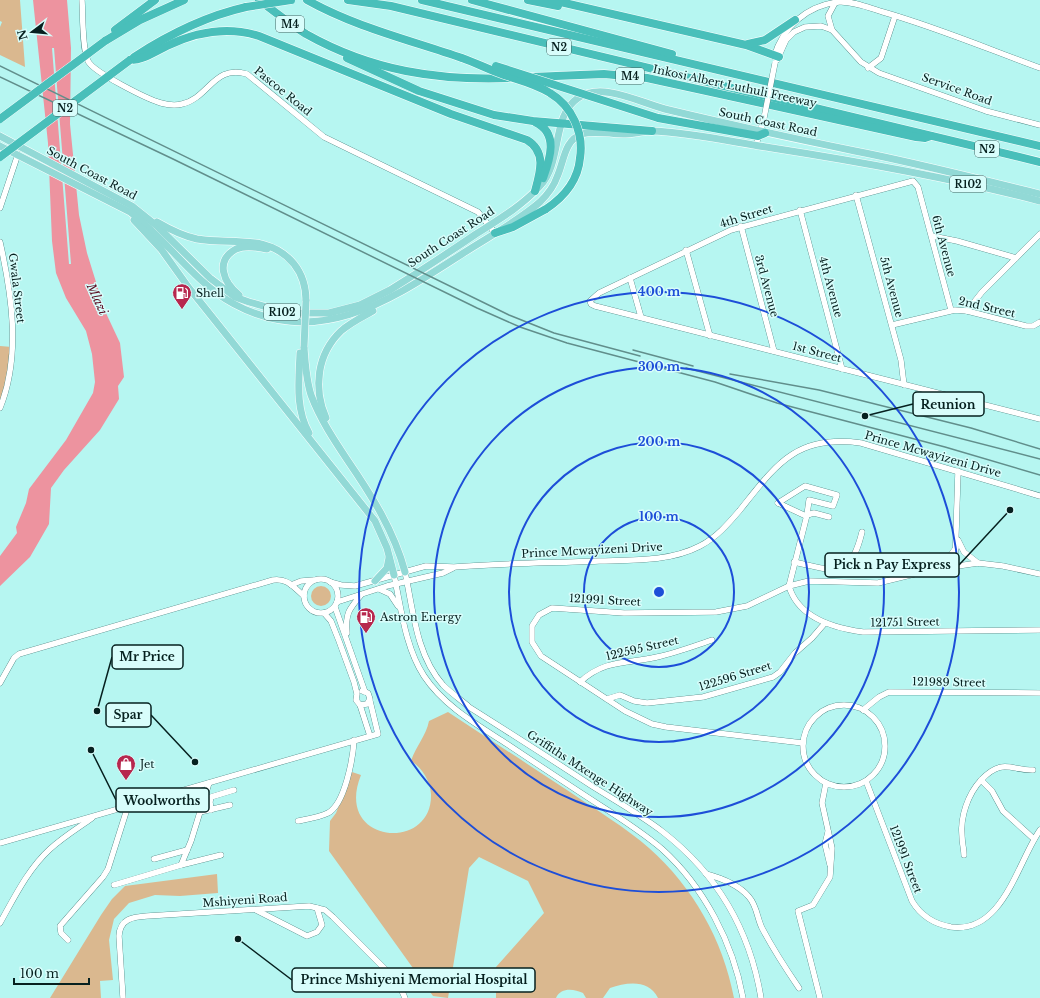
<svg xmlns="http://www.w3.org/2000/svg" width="1040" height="998" font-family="'Libre Baskerville',serif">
<rect width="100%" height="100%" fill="#b6f6f1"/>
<!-- green -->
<g fill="#dab88f">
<polygon points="0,0 20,0 25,67 0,55 0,27 2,22 0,21"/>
<polygon points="0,346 12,347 8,383 0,401"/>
<circle cx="321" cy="596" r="10"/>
<path d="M448,712C489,739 529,765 570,792C596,810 625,827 649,848C693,887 723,940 734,998H658C649,979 627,982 610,988L603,998H586L583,993C574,989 561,987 556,998H496V967L544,913L528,881L479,857L469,868L448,998L433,996L329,851L330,821L336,813L352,772L361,775C333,844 433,853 431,794C430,780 422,768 411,761C416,746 426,736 429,721Z"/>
<polygon points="217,874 218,893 180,896 155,895 129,903 114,919 109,940 113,980 100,981 101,998 50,998 101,915 112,899 125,886"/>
</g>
<!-- water -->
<path fill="#ed939f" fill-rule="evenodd" d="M33,0H67L71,48L70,124L79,215L87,253L105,311L120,343L124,377L118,386L119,399L100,430L64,470L51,488L49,524L30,557L0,586V556L17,533L16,527L26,503L29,489L66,440L93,393L95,382L92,354L86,331L66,298L56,273L52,241L48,143ZM52,48H54L71,264H69Z"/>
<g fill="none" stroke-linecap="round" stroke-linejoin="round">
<defs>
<g id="minor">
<path d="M82,0C83,15 82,49 88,61C93,72 147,99 161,103C168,105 175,106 182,104C209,98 214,64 247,74L324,137L478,212L495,233"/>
<polyline points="832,30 828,16 835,3"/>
<path d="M774,57C783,27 807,5 839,2C854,1 869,8 883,12C936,27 988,49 1040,68"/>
<polyline points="777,60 786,40 794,32 805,27 821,26 832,30 861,62 879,73 986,111 1040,125"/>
<polyline points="868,68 881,58 895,16"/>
<polyline points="756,145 764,118"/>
<polyline points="856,195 901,360 904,385"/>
<polyline points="0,208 18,154"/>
<polyline points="800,210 842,369"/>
<polyline points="741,226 774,351"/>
<polyline points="932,236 957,241 1016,258"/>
<path d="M0,242C12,295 21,356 0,408"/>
<polyline points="686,250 710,336"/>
<polyline points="630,278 641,317"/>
<polyline points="951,310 918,187 913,181 731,230 599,293 590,301 591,304 595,306 1040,419"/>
<polyline points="967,311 982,292 1040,234"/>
<polyline points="892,325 955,310 967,311 1026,326 1033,326 1040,322"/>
<polyline points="778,503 805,486 837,495 833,506 809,500 807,515"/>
<polyline points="778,503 806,516"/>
<path d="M829,517L814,513L807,515L789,586C798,618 833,628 863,632L1040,630"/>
<polyline points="958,540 964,552 978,563"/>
<path d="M794,562C835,571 850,581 862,532"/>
<polyline points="955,566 958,471"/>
<polyline points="935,568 947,560 956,548"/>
<path d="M405,572C413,609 416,655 443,685C451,693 461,700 469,707C510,733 551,759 592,786C616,801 641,815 663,832C717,874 750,931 761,998"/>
<path d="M394,575C401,607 405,647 424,676C444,706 476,724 507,744C537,764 567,784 598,804C620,818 642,832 662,849C704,887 733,943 743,998"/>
<circle cx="321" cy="596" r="17"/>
<path d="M330,582L341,585L355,586L426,566L454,567C502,563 551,563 599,561C632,560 669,562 700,546C717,537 728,524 740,510C776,465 796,434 861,443L1040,496"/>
<polyline points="291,585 301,581 314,580"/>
<polyline points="379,589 390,594 398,606"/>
<polyline points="337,602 387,586 443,573 453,568"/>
<polyline points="335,607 365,692"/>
<polyline points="324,613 331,621 339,641 354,682 357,694 356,700 360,705 370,736"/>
<path d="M347,633C345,614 349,609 361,595"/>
<path d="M580,682C605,659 627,664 657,657C676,653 694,646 712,640"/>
<path d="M0,683L14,658L19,654L273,580C288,578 293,587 304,596"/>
<polyline points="607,699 620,695 634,701 647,703 703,697 773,677 780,672 795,653 812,638 825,623"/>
<polyline points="360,705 367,704 370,699 368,693 362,691"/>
<circle cx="844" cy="746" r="41"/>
<polyline points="863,710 879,697 889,692 1040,693"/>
<polyline points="803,743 666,727 652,724 625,711 541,656 532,642 532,626 539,615 552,608 624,613 716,612 747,606 789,586 809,581 878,583 931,570 978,563 1003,566 1040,574"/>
<path d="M1033,770C1010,770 1002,758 981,780L992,791L1003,811L1034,839"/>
<path d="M866,781L912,901C921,916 934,924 951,927C1003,934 1017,863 1040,830"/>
<polyline points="178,805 205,797"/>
<polyline points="211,810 210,802 211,797 234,790"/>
<polyline points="200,812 230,805"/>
<path d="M298,821C308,819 320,817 328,813C345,804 353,758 354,740"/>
<polyline points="828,832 825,844 830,865"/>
<polyline points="0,843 378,734 370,701"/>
<path d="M964,855C964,849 962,843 962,836C960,817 968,794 981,780"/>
<polyline points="154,859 187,850"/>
<polyline points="181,865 221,855"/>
<path d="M706,874C721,878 739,885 749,897C757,906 757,918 762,928C773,949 786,969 799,988"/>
<polyline points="114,885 181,865 191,841 209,783"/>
<polyline points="256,910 307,936 317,932 322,925 317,908"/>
<path d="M0,923C14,898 28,869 50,849C63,837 78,828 92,818"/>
<polyline points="68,940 61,933 60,926 103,877 108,869 128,806"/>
<path d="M123,998L119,936C120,919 132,917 147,916L309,906L325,910L333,917L398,982L405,998"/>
<polyline points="820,998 798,911 813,905 830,877 832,848 822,803 826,783"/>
</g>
<g id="major">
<path d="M0,136L132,206L157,226L210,278L235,297L249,302L288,313H329L360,305L390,290C419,272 448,253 476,234C498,220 522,206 540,186C563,161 551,116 578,98C603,81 642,104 669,110C731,125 792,138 855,151C917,163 978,179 1040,194"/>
<path d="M0,146L130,212C167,239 193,282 234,304C319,350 392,299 462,254C488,237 517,222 540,202C547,195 554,186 557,177C564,162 564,140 582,134C594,130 610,134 623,134C633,134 644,131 654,131C693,133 733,142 772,148C862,162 952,178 1040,201"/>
<polyline points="134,220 161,249 189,288 375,521 387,548 394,575"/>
<path d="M157,222C169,229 183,236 197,239C231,245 269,233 294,264C302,274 306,287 306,301"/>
<path d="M239,295C224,283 214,261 236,249C245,245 258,247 267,249"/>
<path d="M304,347C305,363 306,379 311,395C320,419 334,440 348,461C372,496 394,531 405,572"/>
<path d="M300,353C299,380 295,408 309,433"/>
<path d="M326,418C313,388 317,354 341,331C350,323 362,317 373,311"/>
<polyline points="375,581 387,568 389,558"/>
</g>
<g id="highway">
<path d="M259,0C275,12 290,24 306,34C372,71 438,81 512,78"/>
<path d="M307,0C355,27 410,40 462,58"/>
<polyline points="348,0 391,6 1040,162"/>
<polyline points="422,0 1040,146"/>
<polyline points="472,0 672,54"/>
<polyline points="528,0 558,6"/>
<polyline points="552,0 746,45 779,57"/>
<polyline points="115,30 155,0"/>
<polyline points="105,41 140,20 184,0"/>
<polyline points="748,44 765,40 795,20"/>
<path d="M134,57C168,35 206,16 246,7"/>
<polyline points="347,58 419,91 494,115 533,121 652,131"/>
<path d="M130,60C143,60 155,52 167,46C196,32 227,26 259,36L451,114L527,140C547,152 540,173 535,191"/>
<polyline points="532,77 604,74 647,78 916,137 925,138 931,136"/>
<polyline points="658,118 758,136 765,133"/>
<path d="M535,122C559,133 550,159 543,178"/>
<polyline points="495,233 513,227 546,209"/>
</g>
</defs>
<!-- minor casing -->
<use href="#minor" stroke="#33716e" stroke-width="6"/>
<!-- major casing -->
<use href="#major" stroke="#fff" stroke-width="8"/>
<!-- highway casing -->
<use href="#highway" stroke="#fff" stroke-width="9"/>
<!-- minor -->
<use href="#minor" stroke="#fff" stroke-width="5.5"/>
<!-- major -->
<use href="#major" stroke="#92d9d6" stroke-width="7"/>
<!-- highway -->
<use href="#highway" stroke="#49bfba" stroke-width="8"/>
<!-- rail -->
<g stroke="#618e8b" stroke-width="1.5">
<polyline points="0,66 509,315 554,333 640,356"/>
<polyline points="0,77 173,159 477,308 520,327 567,343 715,382 777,403 945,447 1040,475"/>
<polyline points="633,350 693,366"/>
<polyline points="686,368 1040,459"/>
<polyline points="730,374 819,390 971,428 1040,449"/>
</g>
<defs>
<polyline id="minor-bridge" points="764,118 775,63"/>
<polyline id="major-bridge" points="304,347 306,301"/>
<g id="highway-bridge">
<polyline points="246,7 291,0"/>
<path d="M462,58C476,63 490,70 504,75C519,80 536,84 550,93C572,106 584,133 580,158C578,181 564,197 546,209"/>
<polyline points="496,66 658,118"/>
<polyline points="0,119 105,41"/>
<polyline points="0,157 130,60"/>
</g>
</defs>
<!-- minor-bridge casing -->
<use href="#minor-bridge" stroke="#33716e" stroke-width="6" stroke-linecap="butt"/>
<!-- major-bridge casing -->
<use href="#major-bridge" stroke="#fff" stroke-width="8" stroke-linecap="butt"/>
<!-- highway-bridge casing -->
<use href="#highway-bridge" stroke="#fff" stroke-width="9" stroke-linecap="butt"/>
<!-- minor-bridge -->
<use href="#minor-bridge" stroke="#fff" stroke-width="5.5"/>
<!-- major-bridge -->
<use href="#major-bridge" stroke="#92d9d6" stroke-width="7"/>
<!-- highway-bridge -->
<use href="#highway-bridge" stroke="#49bfba" stroke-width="8"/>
</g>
<!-- distance rings -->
<g fill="none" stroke="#1d4ed8" stroke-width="2">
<circle cx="659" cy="592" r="75"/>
<circle cx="659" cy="592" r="150"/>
<circle cx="659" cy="592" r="225"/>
<circle cx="659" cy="592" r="300"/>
</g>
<!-- icons -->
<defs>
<symbol id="fuel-pin" viewBox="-11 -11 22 30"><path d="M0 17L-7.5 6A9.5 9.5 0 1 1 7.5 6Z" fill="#b7274e" stroke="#d8fdfb"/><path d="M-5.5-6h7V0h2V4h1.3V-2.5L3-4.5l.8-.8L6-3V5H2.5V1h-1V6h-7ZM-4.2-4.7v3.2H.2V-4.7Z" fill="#fff"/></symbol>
<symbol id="shop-pin" viewBox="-11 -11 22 30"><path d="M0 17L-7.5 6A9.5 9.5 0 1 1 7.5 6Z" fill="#b7274e" stroke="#d8fdfb"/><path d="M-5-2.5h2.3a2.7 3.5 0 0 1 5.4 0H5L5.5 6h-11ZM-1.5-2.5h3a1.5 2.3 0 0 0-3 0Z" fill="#fff"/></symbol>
</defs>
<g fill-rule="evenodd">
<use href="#fuel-pin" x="171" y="282" width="22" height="30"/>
<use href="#fuel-pin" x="355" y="606" width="22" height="30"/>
<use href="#shop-pin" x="115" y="753" width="22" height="30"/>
</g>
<g text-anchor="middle" stroke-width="3" stroke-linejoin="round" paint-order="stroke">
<!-- shield labels -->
<g fill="#d8fdfb" stroke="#456261" stroke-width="1">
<rect x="276" y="16" width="28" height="16" rx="3"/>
<rect x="547" y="39" width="24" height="16" rx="3"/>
<rect x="616" y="68" width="28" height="16" rx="3"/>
<rect x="53" y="100" width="24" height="16" rx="3"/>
<rect x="975" y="141" width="24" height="16" rx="3"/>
<rect x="950" y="176" width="36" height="16" rx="3"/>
<rect x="264" y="304" width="36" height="16" rx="3"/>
</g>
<g font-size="10" font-weight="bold" fill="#06201f">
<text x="290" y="28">M4</text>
<text x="559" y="51">N2</text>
<text x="630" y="80">M4</text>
<text x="65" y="112">N2</text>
<text x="987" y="153">N2</text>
<text x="968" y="188">R102</text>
<text x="282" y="316">R102</text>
</g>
<!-- street labels -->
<g font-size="11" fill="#06201f" stroke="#d8fdfb">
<text transform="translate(735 86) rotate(12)" y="4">Inkosi Albert Luthuli Freeway</text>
<text transform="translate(957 89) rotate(20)" y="4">Service Road</text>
<text transform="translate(283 91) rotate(39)" y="4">Pascoe Road</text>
<text transform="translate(768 122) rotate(12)" y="4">South Coast Road</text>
<text transform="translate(92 173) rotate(28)" y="4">South Coast Road</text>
<text transform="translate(746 216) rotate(-17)" y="4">4th Street</text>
<text transform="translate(451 237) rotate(-33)" y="4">South Coast Road</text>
<text transform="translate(944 246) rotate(75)" y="4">6th Avenue</text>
<text transform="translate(767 286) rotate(75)" y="4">3rd Avenue</text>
<text transform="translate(831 287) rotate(75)" y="4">4th Avenue</text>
<text transform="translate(892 287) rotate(75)" y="4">5th Avenue</text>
<text transform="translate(17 288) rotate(83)" y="4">Gwala Street</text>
<text transform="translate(987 307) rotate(13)" y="4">2nd Street</text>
<text transform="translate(817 352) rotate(15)" y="4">1st Street</text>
<text transform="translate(933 454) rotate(16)" y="4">Prince Mcwayizeni Drive</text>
<text transform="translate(592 550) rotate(-3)" y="4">Prince Mcwayizeni Drive</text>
<text transform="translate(605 600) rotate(3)" y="4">121991 Street</text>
<text transform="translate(905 622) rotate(-1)" y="4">121751 Street</text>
<text transform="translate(642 648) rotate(-13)" y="4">122595 Street</text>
<text transform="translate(735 676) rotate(-17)" y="4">122596 Street</text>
<text transform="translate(949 682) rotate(1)" y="4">121989 Street</text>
<text transform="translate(590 773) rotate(33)" y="4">Griffiths Mxenge Highway</text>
<text transform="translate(906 859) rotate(69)" y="4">121991 Street</text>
<text transform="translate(245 900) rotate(-4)" y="4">Mshiyeni Road</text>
</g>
<!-- poi labels -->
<g font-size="11" fill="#06201f" stroke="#d8fdfb" text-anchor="start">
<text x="196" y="297">Shell</text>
<text x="380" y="621">Astron Energy</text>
<text x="140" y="768">Jet</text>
</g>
<!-- water labels -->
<g font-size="12" font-style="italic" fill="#5d0e24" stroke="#d8fdfb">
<text transform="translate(97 299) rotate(65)" y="4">Mlazi</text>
</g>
</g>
<circle cx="659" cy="592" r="6" fill="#1d4ed8" stroke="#d8fdfb" stroke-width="2"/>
<g font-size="12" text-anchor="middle" font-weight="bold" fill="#1d4ed8" stroke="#d8fdfb" stroke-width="3" stroke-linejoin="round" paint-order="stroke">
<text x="659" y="296">400 m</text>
<text x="659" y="371">300 m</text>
<text x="659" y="446">200 m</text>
<text x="659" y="521">100 m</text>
</g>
<!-- callouts -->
<path fill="none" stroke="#06201f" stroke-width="1.5" d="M865 416L913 404M1010 510L959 565M97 711L112 657M195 762L151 715M91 750L116 800M238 939L292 980"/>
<g fill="#06201f" stroke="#d8fdfb" stroke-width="1.5">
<circle cx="865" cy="416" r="4"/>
<circle cx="1010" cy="510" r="4"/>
<circle cx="97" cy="711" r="4"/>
<circle cx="195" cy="762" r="4"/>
<circle cx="91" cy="750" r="4"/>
<circle cx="238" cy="939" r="4"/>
</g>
<g fill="#d8fdfb" stroke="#06201f" stroke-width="1.5">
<rect x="913" y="392" width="71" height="24" rx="4"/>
<rect x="825" y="553" width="134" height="24" rx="4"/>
<rect x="112" y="645" width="71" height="24" rx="4"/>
<rect x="106" y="703" width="45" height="24" rx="4"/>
<rect x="116" y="788" width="93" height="24" rx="4"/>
<rect x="292" y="968" width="243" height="24" rx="4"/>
</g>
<g font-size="12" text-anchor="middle" font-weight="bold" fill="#06201f">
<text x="948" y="409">Reunion</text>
<text x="892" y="569">Pick n Pay Express</text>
<text x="147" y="661">Mr Price</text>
<text x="128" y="719">Spar</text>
<text x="162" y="805">Woolworths</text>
<text x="414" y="984">Prince Mshiyeni Memorial Hospital</text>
</g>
<!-- north arrow -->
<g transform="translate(32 32) rotate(254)" stroke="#d8fdfb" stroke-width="3" paint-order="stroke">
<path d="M0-3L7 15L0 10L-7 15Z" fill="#06201f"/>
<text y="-6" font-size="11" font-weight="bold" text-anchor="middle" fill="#06201f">N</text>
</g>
<!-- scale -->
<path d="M14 978v6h75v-6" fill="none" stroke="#06201f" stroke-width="2"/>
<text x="20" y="978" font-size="12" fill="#06201f" stroke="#d8fdfb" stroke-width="3" paint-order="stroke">100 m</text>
</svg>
